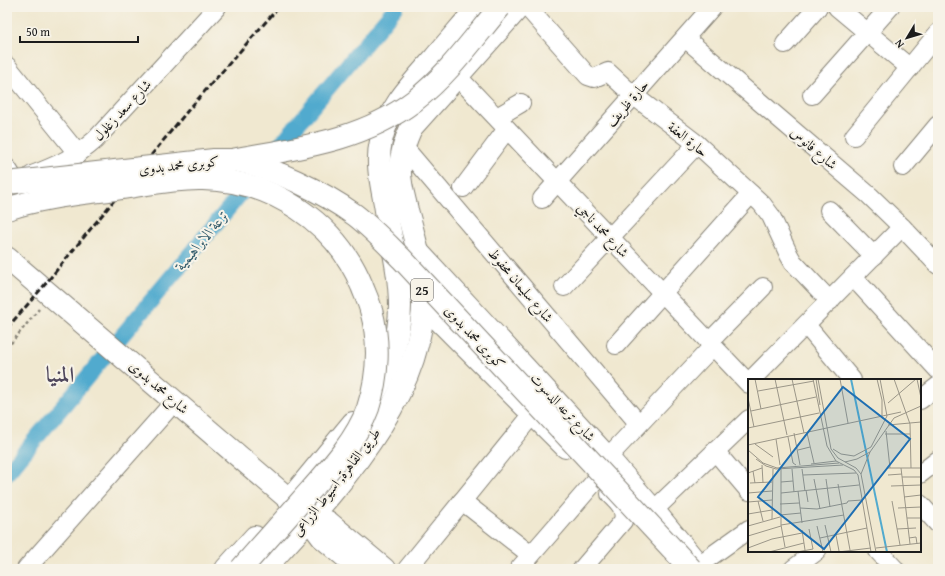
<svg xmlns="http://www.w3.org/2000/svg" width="945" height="576" font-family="'Gentium Book Plus',Amiri,serif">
<rect width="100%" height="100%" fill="#f7f3e8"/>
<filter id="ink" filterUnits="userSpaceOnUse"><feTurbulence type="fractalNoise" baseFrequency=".025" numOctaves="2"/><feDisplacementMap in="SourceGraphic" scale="8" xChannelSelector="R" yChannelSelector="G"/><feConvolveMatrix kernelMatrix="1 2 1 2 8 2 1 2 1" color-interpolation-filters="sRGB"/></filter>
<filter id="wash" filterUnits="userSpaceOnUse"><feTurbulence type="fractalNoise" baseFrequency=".012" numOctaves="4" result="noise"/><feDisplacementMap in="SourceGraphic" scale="16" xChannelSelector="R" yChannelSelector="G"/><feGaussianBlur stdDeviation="0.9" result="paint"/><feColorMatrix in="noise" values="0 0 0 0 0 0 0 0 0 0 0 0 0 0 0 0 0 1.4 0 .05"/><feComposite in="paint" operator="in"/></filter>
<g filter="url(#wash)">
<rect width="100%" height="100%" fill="#f0e8d0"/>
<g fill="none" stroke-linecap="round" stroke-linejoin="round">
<!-- canal -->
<g stroke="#51aace" stroke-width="16">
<polyline points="271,156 396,7"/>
<polyline points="7,473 253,179"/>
</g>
</g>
</g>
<g filter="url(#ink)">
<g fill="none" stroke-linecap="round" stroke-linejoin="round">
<defs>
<g id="minor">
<polyline points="527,7 588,76 594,78 608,72 633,95 697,144 762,204 771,216 789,255 793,262 830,301"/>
<polyline points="837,7 910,68"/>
<polyline points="685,38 870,196 902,227 938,265"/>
<polyline points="785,44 818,7"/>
<polyline points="7,66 78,154"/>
<polyline points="457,76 749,384"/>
<polyline points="812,95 890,7"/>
<polyline points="497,117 521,103"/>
<polyline points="854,136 938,33"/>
<polyline points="403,146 639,424"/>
<polyline points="903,167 938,125"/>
<polyline points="7,168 16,182"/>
<path d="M32,175C56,166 76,157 95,140L217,7"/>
<polyline points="463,188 507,129"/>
<polyline points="542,199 712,7"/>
<polyline points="829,210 874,256"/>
<polyline points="418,249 609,456 655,509 704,569"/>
<polyline points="853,277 938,370"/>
<polyline points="564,287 697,144"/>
<polyline points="423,307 565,449"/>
<polyline points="806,325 852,380"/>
<polyline points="709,342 763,287"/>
<polyline points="616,345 751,194"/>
<polyline points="751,380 902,227"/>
<polyline points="920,400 938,386"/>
<polyline points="715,451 749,491"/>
<polyline points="609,456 713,346"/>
<polyline points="920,474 938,460"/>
<polyline points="462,501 531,555"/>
<polyline points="920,504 938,524"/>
<polyline points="655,509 749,419"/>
<polyline points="878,551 895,569"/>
<polyline points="700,564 749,529"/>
<polyline points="26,569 175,401"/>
<polyline points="407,569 532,415"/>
<polyline points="519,569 596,480"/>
<path d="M582,569L623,521C626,508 618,502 610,494"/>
<polyline points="793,569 817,551"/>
</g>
<g id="major">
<polyline points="7,258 305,513"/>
<polyline points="311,517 322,519 328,522 384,569"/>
<polyline points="316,529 322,537 360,569"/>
</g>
<g id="highway">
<path d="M375,392C390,367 400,335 400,306C400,272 390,237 385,204C381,183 376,162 381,141C388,108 412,84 433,60C448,42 463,25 478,7"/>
<polyline points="292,497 353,423"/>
<polyline points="226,569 255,537"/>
<path d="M264,569C334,492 437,388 422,275C419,252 413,231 407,210C404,197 399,182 400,168C401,153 405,141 411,128L519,7"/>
</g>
</defs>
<!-- minor casing -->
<use href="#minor" stroke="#868276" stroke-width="20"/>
<!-- major casing -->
<use href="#major" stroke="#868276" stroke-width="24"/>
<!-- highway casing -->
<use href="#highway" stroke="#868276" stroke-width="24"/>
<!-- path -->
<polyline stroke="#868276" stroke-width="2.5" stroke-dasharray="3 3" stroke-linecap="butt" points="7,348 39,309"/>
<!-- minor -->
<use href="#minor" stroke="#fff" stroke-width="18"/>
<!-- major -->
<use href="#major" stroke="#fff" stroke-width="22"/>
<!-- highway -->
<use href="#highway" stroke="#fff" stroke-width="22"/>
<!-- rail -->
<polyline stroke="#1c1c1c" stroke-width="3" stroke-dasharray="6 3" stroke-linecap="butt" points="7,328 42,288 190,108 279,7"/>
<defs>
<g id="major-bridge">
<path d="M7,183L214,160C220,160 226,160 232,160C271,166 323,192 355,215C372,228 387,244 402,259L691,569"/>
<path d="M7,209C42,197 79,194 115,189C144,185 175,178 203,179C271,180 336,222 362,286C365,294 369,302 371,310C380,342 378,377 368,408C356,442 326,473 302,500C282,523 261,546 241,569"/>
</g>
<path id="highway-bridge" d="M232,160C296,148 360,142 414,101C448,75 473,39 500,7"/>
</defs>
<!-- major-bridge casing -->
<use href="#major-bridge" stroke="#868276" stroke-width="24" stroke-linecap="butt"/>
<!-- highway-bridge casing -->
<use href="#highway-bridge" stroke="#868276" stroke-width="24" stroke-linecap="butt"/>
<!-- major-bridge -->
<use href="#major-bridge" stroke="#fff" stroke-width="22"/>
<!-- highway-bridge -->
<use href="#highway-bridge" stroke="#fff" stroke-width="22"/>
</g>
</g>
<g text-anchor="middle" stroke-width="4" stroke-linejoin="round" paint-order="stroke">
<!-- shield labels -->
<rect fill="#f7f3e8" stroke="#5e5c59" stroke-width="1" x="411" y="279" width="22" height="22" rx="3"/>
<g font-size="13" font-weight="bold" fill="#1c1c1c">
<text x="422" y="295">25</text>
</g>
<!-- street labels -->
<g font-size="14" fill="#1c1c1c" stroke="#f7f3e8">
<text transform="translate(627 103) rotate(-49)" y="5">حارة ظريف</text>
<text transform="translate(122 110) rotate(-47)" y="5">شارع سعد زغلول</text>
<text transform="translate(688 139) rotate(39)" y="5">حارة العفة</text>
<text transform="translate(814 148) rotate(41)" y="5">شارع فانوس</text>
<text transform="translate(179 165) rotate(-6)" y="5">كوبرى محمد بدوى</text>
<text transform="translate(603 230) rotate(47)" y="5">شارع محمد ناجي</text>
<text transform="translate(521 285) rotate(50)" y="5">شارع سليمان محفوظ</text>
<text transform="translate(475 337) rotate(47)" y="5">كوبرى محمد بدوى</text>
<text transform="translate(159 387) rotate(41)" y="5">شارع محمد بدوى</text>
<text transform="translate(563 407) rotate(47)" y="5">شارع ترعه الدسوت</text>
<text transform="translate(336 482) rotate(-52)" y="5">طريق القاهرة, اسيوط الزراعى</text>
</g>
<!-- water labels -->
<g font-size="15" font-style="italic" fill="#345c6c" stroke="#f7f3e8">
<text transform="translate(202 240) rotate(-50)" y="5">ترعة الابراهيمية</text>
</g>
<!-- town labels -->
<g font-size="22" font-weight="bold" fill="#50485d" stroke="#f7f3e8">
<text x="60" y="382">المنيا</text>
</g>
</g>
<!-- overview -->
<g transform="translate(748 379)">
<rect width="173" height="173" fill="#f0e8d0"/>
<path fill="none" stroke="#51aace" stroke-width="2" d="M103,0L139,173"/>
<path fill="none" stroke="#9b9688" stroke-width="1" d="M7,0L13,30M27,0L39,56M44,0L56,54M65,0L79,67L88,82L106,91L110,96L123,173M68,0L72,26M70,0L83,70L90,79L108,89L113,95L128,173M92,0L100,44M129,0L134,21V37M146,0L162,45L163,89M169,0L173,19M10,12L66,2M0,19L6,48M140,24L168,0M3,32L68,18M140,46L173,43M0,49L71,34M138,52L142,89M46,54L52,86M59,54L66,84M137,55H162M40,58L45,84L48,86M28,60L32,86M7,65L25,78M0,66L153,33M85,70L93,75L106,77L123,68L139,37L132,0M0,71L15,84L29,89L91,84M50,71L62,68M8,80L18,87L28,90L95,86M97,83L109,80L122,73L146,39L173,27M63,85L88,82M14,86L15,104M139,89H173M153,89L162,165M33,90V146L37,168M44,90L46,113M54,90L57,112M5,92L7,104M0,94L14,89M113,95L122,73M55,96L108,94M140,96L154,95M154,98H173M66,100L72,130M78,100L82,128M33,103L45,102M2,104L24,103M90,105L102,171M143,107L173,106M58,111L60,123M50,112L54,144M0,114L24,112M33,114L111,106M156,118L173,116M10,122L15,142M144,122L152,166M0,123L24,121M32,125L51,124M52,129L69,130L99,124L100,122L114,121M150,129L173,128M0,135L24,131M32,136L53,134M159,139H173M24,140L25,90M33,146L96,136M77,146L83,173M0,147L32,138M69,147L75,173M61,150L65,170M149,150L168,149M54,151L57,171M88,156L91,172M0,157L33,147M72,159L119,149M161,159L168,158L169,165M0,169L24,160L54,154M128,169L173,164M21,173L56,164M49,173L65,170M90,173L123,169"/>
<path fill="#1f6fb2" fill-opacity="0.15" stroke="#1f6fb2" stroke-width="2" d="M95,8L162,60L76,170L10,118Z"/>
<rect width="173" height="173" fill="none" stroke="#1c1c1c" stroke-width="2"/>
</g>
<!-- margin -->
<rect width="945" height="576" fill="none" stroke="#f7f3e8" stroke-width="24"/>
<!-- north arrow -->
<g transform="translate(907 38) rotate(232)" stroke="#f7f3e8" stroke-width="3" paint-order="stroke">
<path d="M0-3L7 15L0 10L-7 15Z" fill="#1c1c1c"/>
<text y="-6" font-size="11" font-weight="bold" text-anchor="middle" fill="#1c1c1c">N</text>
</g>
<!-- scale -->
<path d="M20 36v6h118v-6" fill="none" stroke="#1c1c1c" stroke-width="2"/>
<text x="26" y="36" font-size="12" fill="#1c1c1c" stroke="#f7f3e8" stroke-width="3" paint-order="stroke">50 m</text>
</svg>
